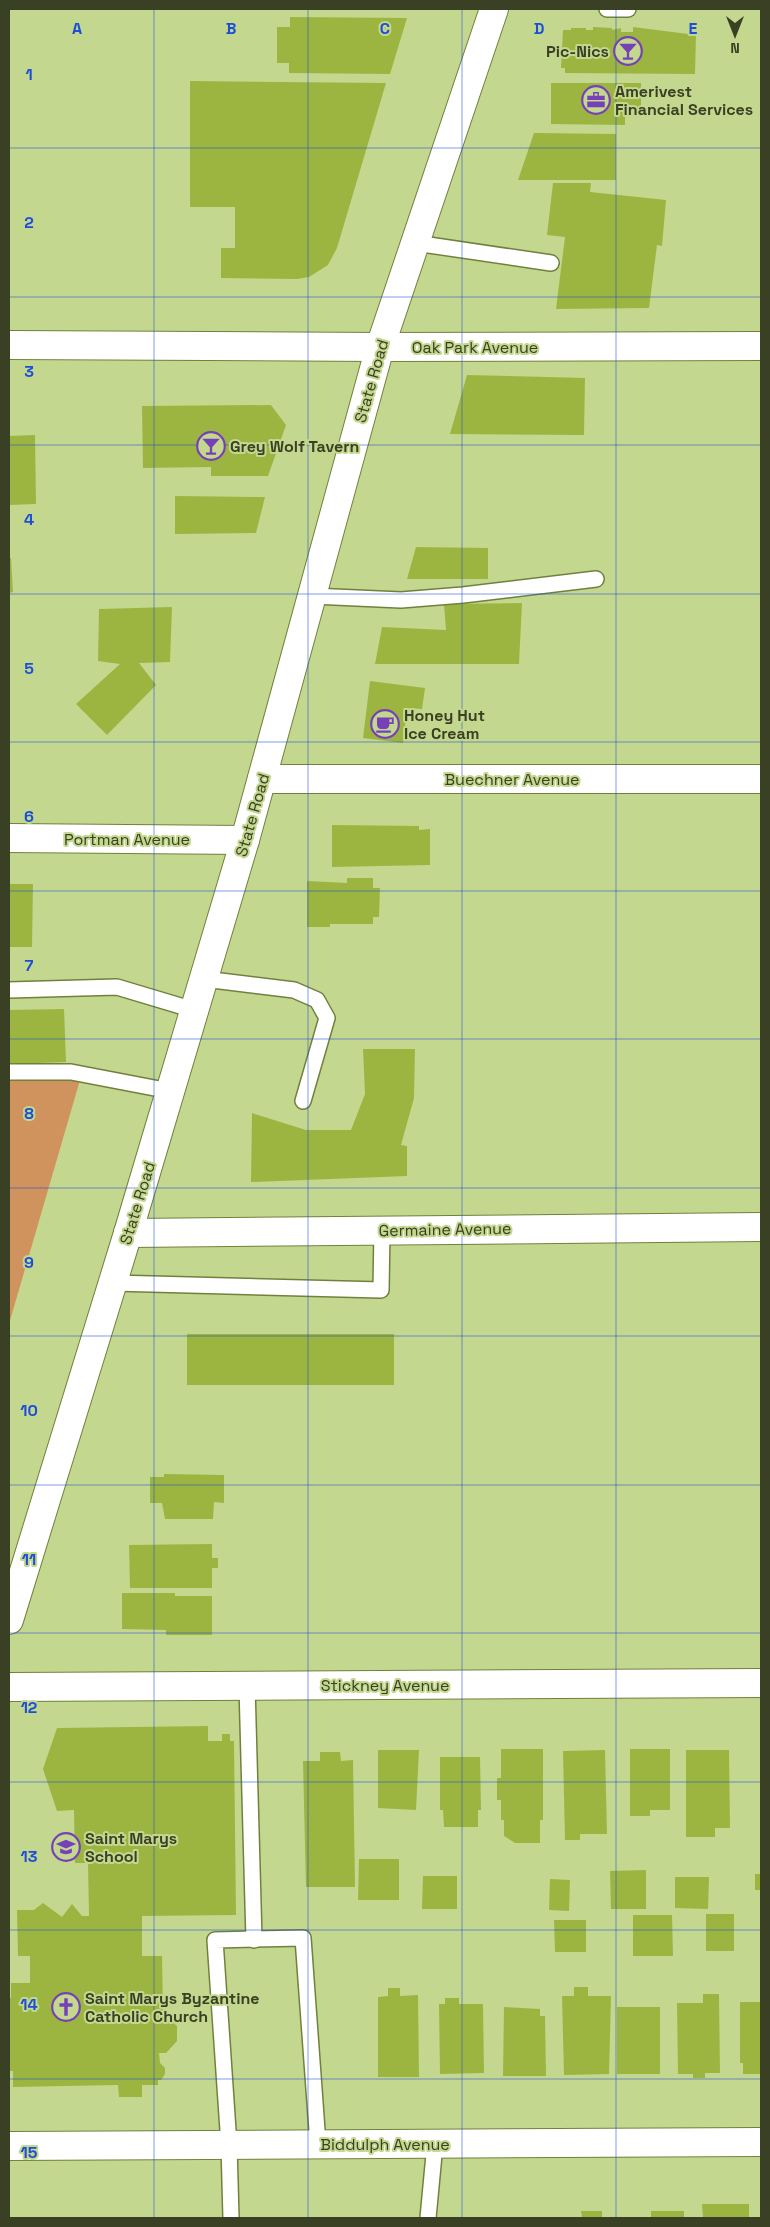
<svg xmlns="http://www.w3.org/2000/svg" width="770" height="2227" font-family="'Space Grotesk',sans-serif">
<rect width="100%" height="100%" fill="#c4d78f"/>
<!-- green -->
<polygon fill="#d1935d" points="9,1080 80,1080 9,1324"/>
<!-- building -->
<g fill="#9cb541">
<polygon points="290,17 407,18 390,74 289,73 289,63 277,63 277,27 290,27"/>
<polygon points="593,27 612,28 612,30 621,28 621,32 633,32 633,27 696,35 695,74 565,73 565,68 561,68 563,30 571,30 571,28 586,28 586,30 593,30"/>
<polygon points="190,81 386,83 337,248 328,265 309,277 297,279 221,278 221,248 235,248 235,207 190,207"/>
<polygon points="551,83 641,83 641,116 625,116 625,125 551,124"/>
<polygon points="534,133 616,134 616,180 518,180"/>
<polygon points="553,183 591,183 590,192 666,200 662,246 657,245 649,308 556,309 565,237 547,235"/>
<polygon points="467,375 585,378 584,435 450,434"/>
<polygon points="271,405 286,425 268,476 211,476 211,467 143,468 142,406"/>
<polygon points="35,435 36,504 9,505 9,436"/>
<polygon points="175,496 265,497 256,533 175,534"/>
<polygon points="416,547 488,548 488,579 407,579"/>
<polygon points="9,558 11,558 13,592 9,593"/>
<polygon points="522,603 519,664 375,664 382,627 446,630 444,604"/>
<polygon points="172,607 170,662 139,663 156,685 107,735 76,704 120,664 98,661 99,609"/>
<polygon points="370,681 425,688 422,709 407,708 403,743 363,738"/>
<polygon points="332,825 419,826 419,830 430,829 430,865 332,867"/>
<polygon points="347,878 373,878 373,888 380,888 379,917 373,917 373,924 330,924 330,927 307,927 307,881 347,883"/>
<polygon points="9,884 33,884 32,947 9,947"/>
<polygon points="64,1009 66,1062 9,1064 9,1010"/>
<polygon points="363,1049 415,1049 414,1098 401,1145 407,1146 407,1176 251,1182 252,1113 306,1130 351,1130 365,1094"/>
<rect x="187" y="1334" width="207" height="51"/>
<polygon points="164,1474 224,1475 224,1503 214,1502 213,1519 165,1519 162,1503 150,1503 150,1477 164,1477"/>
<polygon points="212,1544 212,1558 218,1558 218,1568 212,1568 212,1588 130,1588 129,1545"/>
<polygon points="122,1593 175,1593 175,1596 212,1596 212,1635 166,1635 166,1630 122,1629"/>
<polygon points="208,1726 208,1741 222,1741 222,1734 230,1734 230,1741 234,1741 236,1915 142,1916 142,1956 162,1956 163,2014 177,2026 177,2041 166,2053 159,2053 160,2063 165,2068 165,2074 161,2080 158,2080 158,2085 142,2085 142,2097 119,2097 118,2085 13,2087 13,2071 9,2071 9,1998 11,1998 11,1983 30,1983 30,1956 18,1956 17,1910 34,1910 43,1903 62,1917 72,1904 82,1916 89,1916 88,1863 75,1863 74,1810 57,1811 43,1769 57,1728"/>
<polygon points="501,1749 543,1749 543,1820 540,1820 540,1843 515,1843 504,1836 504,1820 501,1820 501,1800 497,1800 497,1778 501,1778"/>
<polygon points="630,1749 670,1749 670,1810 650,1810 650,1816 630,1816"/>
<polygon points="378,1750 419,1750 416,1810 378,1808"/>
<polygon points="605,1750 607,1834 580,1834 580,1840 565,1840 563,1751"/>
<polygon points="686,1750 729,1750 730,1828 715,1828 715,1837 686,1837"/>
<polygon points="320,1752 340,1752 341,1761 353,1760 355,1887 306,1887 303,1761 320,1761"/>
<polygon points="440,1757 480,1757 481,1810 478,1810 478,1827 444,1827 443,1810 440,1810"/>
<polygon points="359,1859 399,1859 399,1900 358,1900"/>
<polygon points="646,1870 646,1909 611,1909 610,1871"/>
<rect x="755" y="1874" width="6" height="16"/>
<polygon points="423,1876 457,1876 457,1909 422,1909"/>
<polygon points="675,1877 709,1877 708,1909 675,1908"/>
<polygon points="550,1879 570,1880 569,1911 549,1910"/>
<rect x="706" y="1914" width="28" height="37"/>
<polygon points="633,1915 672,1915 673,1956 633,1956"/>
<polygon points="554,1920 586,1920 586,1952 555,1952"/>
<polygon points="574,1987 588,1987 588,1996 611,1996 609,2074 564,2075 562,1996 574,1996"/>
<polygon points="388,1988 400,1988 400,1996 418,1995 419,2077 378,2077 378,1997 388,1996"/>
<polygon points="703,1994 719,1994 720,2073 705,2073 705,2078 693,2078 693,2074 678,2074 677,2003 703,2003"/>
<polygon points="445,1998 459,1998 459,2004 483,2004 484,2073 440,2074 439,2004 445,2004"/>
<polygon points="740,2002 761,2002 761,2074 743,2074 743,2063 740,2063"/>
<polygon points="504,2007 540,2009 540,2016 545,2016 546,2076 503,2076"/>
<rect x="617" y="2007" width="43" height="67"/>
<polygon points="702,2204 749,2204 749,2218 703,2218"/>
<polygon points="581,2211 602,2211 602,2218 582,2218"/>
<rect x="651" y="2211" width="33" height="7"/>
</g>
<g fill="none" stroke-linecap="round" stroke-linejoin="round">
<defs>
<g id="lane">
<polyline points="607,9 628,9"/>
<polyline points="415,243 551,263"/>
<polyline points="312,596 401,600 463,595 596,579"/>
<polyline points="204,979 294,990 317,1000 327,1018 303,1101"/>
<polyline points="9,990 117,987 194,1010"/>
<polyline points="9,1072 71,1072 170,1091"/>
<polyline points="113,1283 381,1290 382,1230"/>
<polyline points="247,1686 254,1940"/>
<polyline points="231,2218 229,2145 215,1940 303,1938 318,2144"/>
<polyline points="428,2218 435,2144"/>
</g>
<g id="street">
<polyline points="9,345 380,347 761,346"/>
<polyline points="262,779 761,779"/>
<polyline points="9,838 245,840"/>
<polyline points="128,1233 761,1227"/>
<polyline points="9,1687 761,1683"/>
<polyline points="9,2146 761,2142"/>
</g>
<polyline id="secondary" points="9,1620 128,1233 245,840 380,347 494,9"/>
</defs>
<!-- lane casing -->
<use href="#lane" stroke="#70813c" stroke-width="18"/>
<!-- street casing -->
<use href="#street" stroke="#70813c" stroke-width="30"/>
<!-- secondary casing -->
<use href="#secondary" stroke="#70813c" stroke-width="30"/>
<!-- lane -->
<use href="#lane" stroke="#fff" stroke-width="15"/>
<!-- street -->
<use href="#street" stroke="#fff" stroke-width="28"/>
<!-- secondary -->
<use href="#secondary" stroke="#fff" stroke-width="28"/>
</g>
<!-- grid -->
<path fill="none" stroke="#1d4ed8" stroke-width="1" stroke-opacity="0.55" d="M154,9V2218M308,9V2218M462,9V2218M616,9V2218M9,148H761M9,297H761M9,445H761M9,594H761M9,742H761M9,891H761M9,1039H761M9,1188H761M9,1336H761M9,1485H761M9,1633H761M9,1782H761M9,1930H761M9,2079H761"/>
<!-- icons -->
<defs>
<symbol id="bar-ring" viewBox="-11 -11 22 22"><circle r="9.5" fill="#c4d78f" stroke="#7641b8" stroke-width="1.5"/><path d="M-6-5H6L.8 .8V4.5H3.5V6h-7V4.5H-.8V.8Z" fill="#7641b8"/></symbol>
<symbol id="office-ring" viewBox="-11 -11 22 22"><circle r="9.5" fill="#c4d78f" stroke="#7641b8" stroke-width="1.5"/><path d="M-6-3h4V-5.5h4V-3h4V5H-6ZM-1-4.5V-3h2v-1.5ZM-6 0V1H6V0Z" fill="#7641b8"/></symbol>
<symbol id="cafe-ring" viewBox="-11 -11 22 22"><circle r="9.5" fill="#c4d78f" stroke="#7641b8" stroke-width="1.5"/><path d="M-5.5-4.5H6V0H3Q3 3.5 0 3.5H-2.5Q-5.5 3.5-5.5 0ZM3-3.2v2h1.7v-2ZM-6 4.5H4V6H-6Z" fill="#7641b8"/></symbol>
<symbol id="school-ring" viewBox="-11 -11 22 22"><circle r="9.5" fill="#c4d78f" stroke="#7641b8" stroke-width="1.5"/><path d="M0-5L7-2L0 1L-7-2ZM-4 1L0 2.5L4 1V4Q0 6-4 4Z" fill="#7641b8"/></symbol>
<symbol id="church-ring" viewBox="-11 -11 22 22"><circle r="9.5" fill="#c4d78f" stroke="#7641b8" stroke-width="1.5"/><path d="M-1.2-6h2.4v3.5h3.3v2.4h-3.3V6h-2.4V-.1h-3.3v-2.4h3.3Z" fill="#7641b8"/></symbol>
</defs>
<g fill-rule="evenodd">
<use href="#bar-ring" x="612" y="35" width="32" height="32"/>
<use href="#office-ring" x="580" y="84" width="32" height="32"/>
<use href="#bar-ring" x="195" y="430" width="32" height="32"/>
<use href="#cafe-ring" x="369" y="708" width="32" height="32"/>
<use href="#school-ring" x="50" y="1831" width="32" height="32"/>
<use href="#church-ring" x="50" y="1991" width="32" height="32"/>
</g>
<g text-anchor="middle" stroke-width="4" stroke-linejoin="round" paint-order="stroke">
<!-- poi labels -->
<g font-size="16" font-weight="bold" fill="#394023" stroke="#c4d78f" text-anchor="start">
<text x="609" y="57" text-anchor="end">Pic-Nics</text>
<text x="615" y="97">Amerivest<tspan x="615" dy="18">Financial Services</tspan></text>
<text x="230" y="452">Grey Wolf Tavern</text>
<text x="404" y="721">Honey Hut<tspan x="404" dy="18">Ice Cream</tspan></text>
<text x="85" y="1844">Saint Marys<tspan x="85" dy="18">School</tspan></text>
<text x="85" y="2004">Saint Marys Byzantine<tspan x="85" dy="18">Catholic Church</tspan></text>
</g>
<!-- street labels -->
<g font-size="16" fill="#394023" stroke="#c4d78f">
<text x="475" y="353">Oak Park Avenue</text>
<text transform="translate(371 381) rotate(-74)" y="6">State Road</text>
<text x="512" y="785">Buechner Avenue</text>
<text transform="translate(252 815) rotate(-74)" y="6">State Road</text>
<text x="127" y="845">Portman Avenue</text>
<text transform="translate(137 1203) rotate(-73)" y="6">State Road</text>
<text transform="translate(445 1229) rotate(-1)" y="6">Germaine Avenue</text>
<text x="385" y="1691">Stickney Avenue</text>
<text x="385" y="2150">Biddulph Avenue</text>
</g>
</g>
<g font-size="16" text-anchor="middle" font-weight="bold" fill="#1d4ed8" stroke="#c4d78f" stroke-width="4" stroke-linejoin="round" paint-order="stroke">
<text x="77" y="34">A</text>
<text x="231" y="34">B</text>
<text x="385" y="34">C</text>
<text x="539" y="34">D</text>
<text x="693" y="34">E</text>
<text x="29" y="80">1</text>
<text x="29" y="228">2</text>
<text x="29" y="377">3</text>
<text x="29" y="525">4</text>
<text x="29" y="674">5</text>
<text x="29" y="822">6</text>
<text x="29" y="971">7</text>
<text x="29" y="1119">8</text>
<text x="29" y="1268">9</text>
<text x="29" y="1416">10</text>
<text x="29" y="1565">11</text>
<text x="29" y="1713">12</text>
<text x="29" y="1862">13</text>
<text x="29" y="2010">14</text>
<text x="29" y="2158">15</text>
</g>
<!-- border -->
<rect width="770" height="2227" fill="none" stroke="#394023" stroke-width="20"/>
<!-- north arrow -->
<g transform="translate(735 35) rotate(180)" stroke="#c4d78f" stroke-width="4" paint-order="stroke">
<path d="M0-4L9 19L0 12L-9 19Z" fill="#394023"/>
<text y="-8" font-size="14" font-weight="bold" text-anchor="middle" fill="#394023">N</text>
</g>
</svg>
